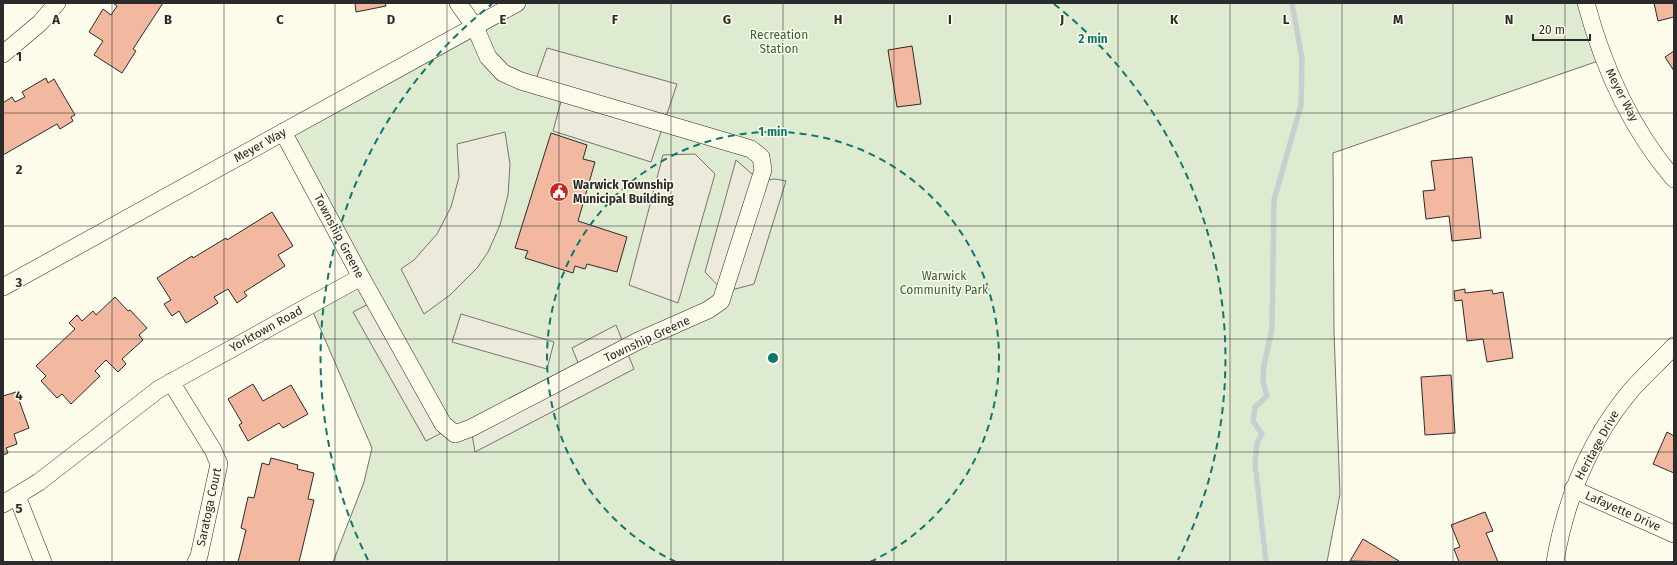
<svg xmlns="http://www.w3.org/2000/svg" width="1677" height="565" font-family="'Fira Sans',sans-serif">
<rect width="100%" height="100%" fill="#fdfbea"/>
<!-- green -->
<polygon fill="#deebd1" stroke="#74746e" points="517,3 1589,3 1604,59 1333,153 1334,332 1340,494 1327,562 333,562 364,482 372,448 310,305 361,277 283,133"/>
<!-- parking -->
<g fill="#eceadb" stroke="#74746e">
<polygon points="547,48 677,84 651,162 553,131 563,94 534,85"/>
<polygon points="505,132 510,164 508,195 500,225 488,252 477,268 450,295 424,314 401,269 414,260 437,234 451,207 459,177 457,144"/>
<polygon points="695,154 715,174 678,303 629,285 663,155"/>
<polygon points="736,160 760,181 775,179 786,181 754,284 724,292 705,272"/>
<polygon points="374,301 449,429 426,441 353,312"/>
<polygon points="461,314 554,342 547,369 452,342"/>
<polygon points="616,325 634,369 475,452 471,428 581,370 572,348"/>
</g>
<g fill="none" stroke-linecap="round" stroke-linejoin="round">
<!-- stream -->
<polyline stroke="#c7d0d0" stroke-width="5.5" points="1266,562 1255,463 1257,443 1262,434 1253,421 1255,407 1267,396 1263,381 1264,365 1272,329 1274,200 1301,105 1302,59 1292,3"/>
</g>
<!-- building -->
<g fill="#f2b8a0" stroke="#2b2b2b">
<polygon points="113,3 163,3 133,49 136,51 122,73 94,55 103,41 89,32 103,9 111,15 117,6"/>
<polygon points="355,3 385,3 386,6 356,12"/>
<polygon points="1654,3 1674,3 1674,17 1658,21"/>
<polygon points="912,46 921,104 897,107 888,50"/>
<polygon points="1674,51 1674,71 1665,57"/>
<polygon points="46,78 48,83 54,79 75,115 71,117 73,121 60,129 57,124 3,155 3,103 12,97 15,102 25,97 22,92"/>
<polygon points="551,133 587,145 583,159 595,162 578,221 627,237 617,272 587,264 585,269 575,266 573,273 525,258 528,251 515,248"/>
<polygon points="1472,157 1481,238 1452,241 1449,216 1426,219 1423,191 1435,190 1431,161"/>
<polygon points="272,212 293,246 278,255 285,266 244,292 247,296 237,303 228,289 214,297 218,303 186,323 179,311 172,316 164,304 171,300 157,278 192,256 193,258 226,238 227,240"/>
<polygon points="1465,289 1465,293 1492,290 1493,294 1503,292 1513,358 1487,362 1483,339 1467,341 1462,300 1455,301 1454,291"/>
<polygon points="115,297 128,311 130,310 147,328 139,335 143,340 122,359 126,364 118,372 106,360 95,371 100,376 71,404 62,394 57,398 41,381 46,376 36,366 75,329 69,323 77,315 82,321 93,311 96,315"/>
<polygon points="1451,375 1455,433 1425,435 1421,377"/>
<polygon points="253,384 263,401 291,385 308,414 283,428 279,423 248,441 239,425 242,423 228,399"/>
<polygon points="16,392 29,428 14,434 17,444 6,448 8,453 3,455 3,396"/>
<polygon points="1667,432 1674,436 1674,473 1653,464"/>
<polygon points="271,458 298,465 297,469 314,473 308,499 314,500 299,562 238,562 246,530 241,528 248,497 254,498 262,463 269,465"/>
<polygon points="1485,512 1493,531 1486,533 1498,562 1459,562 1454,549 1460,547 1451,525"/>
<polygon points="1363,539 1399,561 1398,562 1350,561"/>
</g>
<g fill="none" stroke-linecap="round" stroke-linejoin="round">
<defs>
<g id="street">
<path d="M1586,3C1603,66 1631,129 1674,179"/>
<polyline points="3,54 40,23 57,3"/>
<polyline points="283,132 361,277 443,424 455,434 471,428 638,341 708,310 721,301 763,170 761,157 751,149 521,81 503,73 488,57 475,27 458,3"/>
<polyline points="3,287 517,3"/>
<polyline points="171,382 213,450 219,464 199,556 196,562"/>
<polyline points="1573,489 1674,534"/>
<polyline points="17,496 43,562"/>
<polyline points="3,504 39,482 159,389 361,277"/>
<path d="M1555,562C1566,498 1590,438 1633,388C1646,374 1661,360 1674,346"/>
</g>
</defs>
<!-- street casing -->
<use href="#street" stroke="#2b2b2b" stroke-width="18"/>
<!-- street -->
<use href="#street" stroke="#fdfbea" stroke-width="17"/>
</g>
<!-- grid -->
<path fill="none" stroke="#2b2b2b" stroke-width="1" stroke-opacity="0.55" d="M112,3V562M224,3V562M335,3V562M447,3V562M559,3V562M671,3V562M783,3V562M894,3V562M1006,3V562M1118,3V562M1230,3V562M1342,3V562M1453,3V562M1565,3V562M3,113H1674M3,226H1674M3,339H1674M3,452H1674"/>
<!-- distance rings -->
<g fill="none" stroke="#0f766e" stroke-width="2" stroke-dasharray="7 5">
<path d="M676 562A226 226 0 1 1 870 562"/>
<path d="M368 560A452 452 0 0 1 492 4M1054 4A452 452 0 0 1 1178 560"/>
</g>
<!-- icons -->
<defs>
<symbol id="civic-disc" viewBox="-11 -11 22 22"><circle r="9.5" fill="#c62828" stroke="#fdfbea"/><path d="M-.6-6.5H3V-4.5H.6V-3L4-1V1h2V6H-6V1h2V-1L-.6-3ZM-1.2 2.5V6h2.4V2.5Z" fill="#fff"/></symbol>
</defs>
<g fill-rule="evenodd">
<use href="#civic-disc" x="548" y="181" width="22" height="22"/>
</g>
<g text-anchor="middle" stroke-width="3" stroke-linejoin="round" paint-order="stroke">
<!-- park labels -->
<g font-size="12" fill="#34623c" stroke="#fdfbea">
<text x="779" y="39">Recreation<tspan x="779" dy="14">Station</tspan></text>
<text x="944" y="280">Warwick<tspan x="944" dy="14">Community Park</tspan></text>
</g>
<!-- street labels -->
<g font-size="12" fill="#2b2b2b" stroke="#fdfbea">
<text transform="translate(1622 95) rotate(63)" y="4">Meyer Way</text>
<text transform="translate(260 145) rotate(-29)" y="4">Meyer Way</text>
<text transform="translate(339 236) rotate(62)" y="4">Township Greene</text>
<text transform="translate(266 329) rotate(-29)" y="4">Yorktown Road</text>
<text transform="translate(647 339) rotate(-25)" y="4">Township Greene</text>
<text transform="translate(1597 445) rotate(-61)" y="4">Heritage Drive</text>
<text transform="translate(209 507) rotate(-78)" y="4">Saratoga Court</text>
<text transform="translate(1623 511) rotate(24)" y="4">Lafayette Drive</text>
</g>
<!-- poi labels -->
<g font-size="12" font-weight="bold" fill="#2b2b2b" stroke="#fdfbea" text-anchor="start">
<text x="573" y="189">Warwick Township<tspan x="573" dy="14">Municipal Building</tspan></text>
</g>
</g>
<g font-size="13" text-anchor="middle" font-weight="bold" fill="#2b2b2b" stroke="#fdfbea" stroke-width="3" stroke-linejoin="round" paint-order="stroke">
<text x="56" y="24">A</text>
<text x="168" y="24">B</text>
<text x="280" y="24">C</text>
<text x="391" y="24">D</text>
<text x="503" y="24">E</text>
<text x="615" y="24">F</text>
<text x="727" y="24">G</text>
<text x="838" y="24">H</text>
<text x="950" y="24">I</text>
<text x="1062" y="24">J</text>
<text x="1174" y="24">K</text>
<text x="1286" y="24">L</text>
<text x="1398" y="24">M</text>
<text x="1509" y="24">N</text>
<text x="19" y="61">1</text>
<text x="19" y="174">2</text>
<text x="19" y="287">3</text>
<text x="19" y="400">4</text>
<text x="19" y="513">5</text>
</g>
<circle cx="773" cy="358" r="6" fill="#0f766e" stroke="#fdfbea" stroke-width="2"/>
<g font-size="12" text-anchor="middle" font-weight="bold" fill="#0f766e" stroke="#fdfbea" stroke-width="3" stroke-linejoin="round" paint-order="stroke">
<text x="1093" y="43">2 min</text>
<text x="773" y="136">1 min</text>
</g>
<!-- border -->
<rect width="1677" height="565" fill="none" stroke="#2b2b2b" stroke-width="8"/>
<!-- scale -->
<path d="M1533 34v6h57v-6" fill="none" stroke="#2b2b2b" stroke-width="2"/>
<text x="1539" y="34" font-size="12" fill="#2b2b2b" stroke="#fdfbea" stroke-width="3" paint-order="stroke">20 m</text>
</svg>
